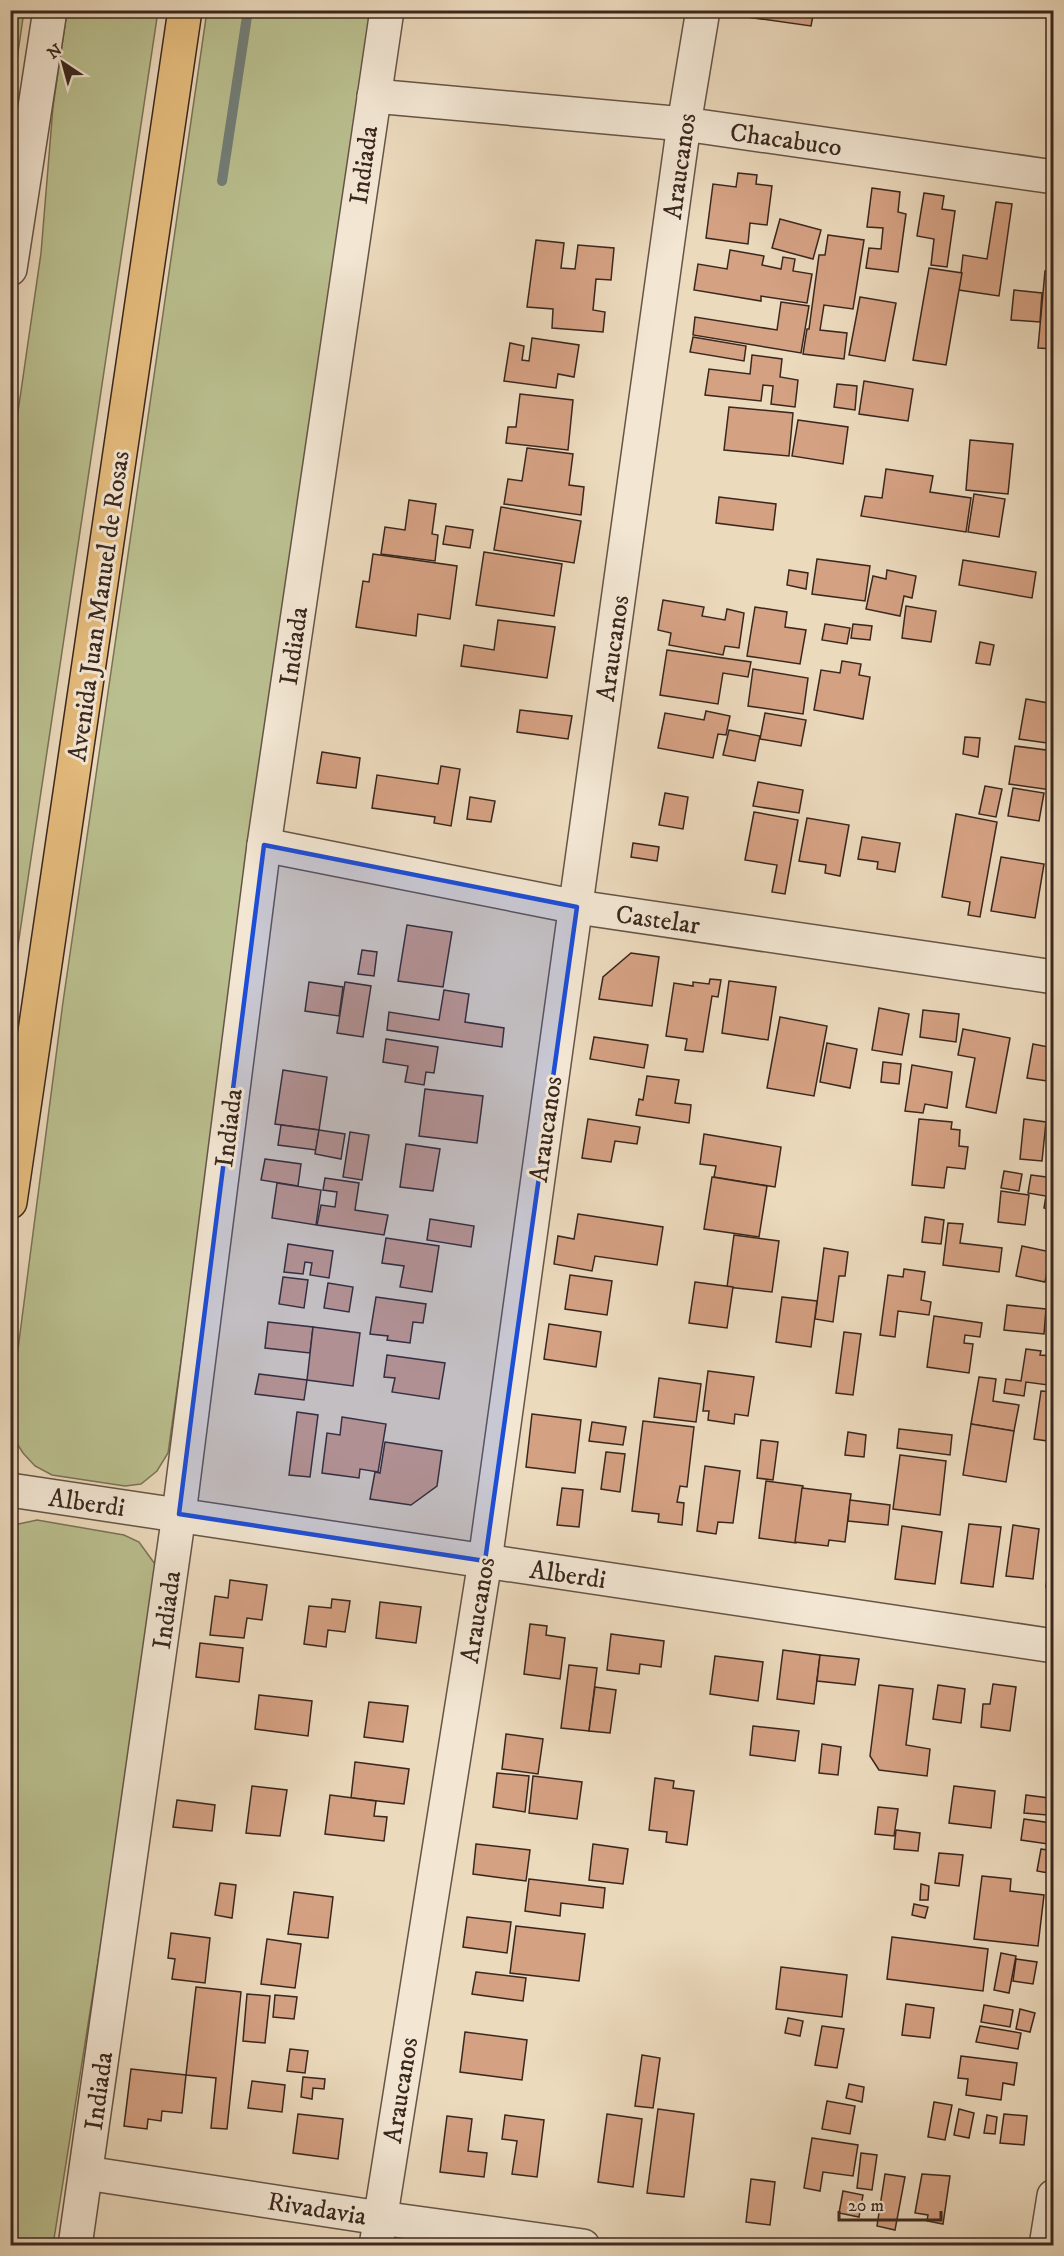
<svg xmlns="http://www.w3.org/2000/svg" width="1064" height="2256" font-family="'IM FELL DW Pica',serif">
<rect width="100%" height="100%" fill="#ecdabd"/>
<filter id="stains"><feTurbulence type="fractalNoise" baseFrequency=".00333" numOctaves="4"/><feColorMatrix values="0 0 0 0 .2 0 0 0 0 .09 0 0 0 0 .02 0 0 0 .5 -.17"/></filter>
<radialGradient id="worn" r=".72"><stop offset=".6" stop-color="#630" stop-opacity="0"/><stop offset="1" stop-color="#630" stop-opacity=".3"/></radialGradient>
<!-- green -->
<g fill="#babf8f" stroke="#7a7356" stroke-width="1.5">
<polygon points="11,10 24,11 11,101 10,11"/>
<polygon points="67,11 158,11 11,992 11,460 41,253 53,107"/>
<polygon points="207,11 371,11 168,1453 157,1471 141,1484 125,1486 52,1475 35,1466 23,1453 11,1434 11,1403 63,1002"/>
<polygon points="37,1520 124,1535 139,1542 160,1571 53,2245 11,2246 10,1527 14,1525"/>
</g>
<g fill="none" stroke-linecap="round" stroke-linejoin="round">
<!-- stream -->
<polyline stroke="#737f79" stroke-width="10" points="222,181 248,10"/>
</g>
<!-- building -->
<g fill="#d5a183" stroke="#3a271e" stroke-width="1.5">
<polygon points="734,10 814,10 811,26 733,15"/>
<polygon points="738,173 757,175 756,184 772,186 767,225 750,223 748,244 706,238 713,184 736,187"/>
<polygon points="872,188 900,192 898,212 906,214 898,272 866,268 869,248 881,249 883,228 867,227"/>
<polygon points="924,193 944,196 942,209 955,211 947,267 931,265 934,239 917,236"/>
<polygon points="996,202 1012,204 999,296 959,290 963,255 987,259"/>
<polygon points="780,219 821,230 813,259 772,248"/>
<polygon points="828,235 864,240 853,309 824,305 820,330 847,333 844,359 803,354 807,329 809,329 819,255 825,255"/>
<polygon points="536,240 564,243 561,268 575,269 578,245 614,248 611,280 596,279 593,310 605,312 603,332 552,328 553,309 527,307"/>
<polygon points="730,250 764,256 762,265 781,269 783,257 795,259 793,271 812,274 807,303 761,296 761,301 694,290 698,264 727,269"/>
<polygon points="929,268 962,273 946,365 913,360"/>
<polygon points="1045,271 1054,272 1054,349 1038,348"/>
<polygon points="1014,290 1042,293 1040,322 1011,320"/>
<polygon points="860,297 896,303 885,361 849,355"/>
<polygon points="781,302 809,306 801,353 693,335 695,317 777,330"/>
<polygon points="693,337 746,346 744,361 690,352"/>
<polygon points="532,338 579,345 574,377 558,374 556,388 504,381 510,343 524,346 522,360 529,361"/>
<polygon points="752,355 782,359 780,377 798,380 795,407 771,404 773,386 763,385 761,401 705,395 709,369 750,374"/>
<polygon points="864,381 913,389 908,421 859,414"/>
<polygon points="837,384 857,386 855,410 834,407"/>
<polygon points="520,394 573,400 568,450 506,443 508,427 516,427"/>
<polygon points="729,407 793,413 789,456 724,450"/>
<polygon points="798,420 848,427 843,464 792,456"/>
<polygon points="970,440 1013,444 1008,494 966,490"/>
<polygon points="527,448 573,454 569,485 584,487 581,515 504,504 508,479 522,481"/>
<polygon points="886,469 933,476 930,492 971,498 966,532 861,516 865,496 882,498"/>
<polygon points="974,494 1005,499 999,537 968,532"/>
<polygon points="719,497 776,504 773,530 716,523"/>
<polygon points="409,500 436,504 432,534 438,535 435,561 381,554 385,527 405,530"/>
<polygon points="501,507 581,521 574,563 494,550"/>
<polygon points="446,526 473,530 470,548 443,544"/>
<polygon points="484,552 562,564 554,616 476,605"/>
<polygon points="373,554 457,566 450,619 418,614 416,636 356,627 363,581 369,582"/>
<polygon points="817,559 870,566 865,601 812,594"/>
<polygon points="963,560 1036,572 1032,598 959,585"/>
<polygon points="789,570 808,573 806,589 787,585"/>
<polygon points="887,570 916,576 912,598 904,596 900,616 866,609 873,576 886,579"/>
<polygon points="663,600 704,607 702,616 725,620 727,609 744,613 739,648 725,646 723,655 669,645 671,633 658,630"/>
<polygon points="906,606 936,611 931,642 902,638"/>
<polygon points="755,607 787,612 785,627 806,630 800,664 747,656"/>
<polygon points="498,620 555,627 547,678 461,666 464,645 494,650"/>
<polygon points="825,624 850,628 847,644 822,640"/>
<polygon points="853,624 872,626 870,640 851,638"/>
<polygon points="980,642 994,645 990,665 976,663"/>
<polygon points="667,650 751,662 748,677 723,673 718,704 660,695"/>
<polygon points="842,661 861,664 859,675 870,677 863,719 814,710 821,670 840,673"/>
<polygon points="753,669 808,678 803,714 748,706"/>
<polygon points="1026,699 1054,704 1054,744 1019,739"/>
<polygon points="520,710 572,716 568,739 517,732"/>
<polygon points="706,711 730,716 726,735 718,734 713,758 658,748 665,713 704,720"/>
<polygon points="765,713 806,720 801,746 760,739"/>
<polygon points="729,730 760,736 755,761 723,755"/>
<polygon points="965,737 980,738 978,757 963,754"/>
<polygon points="1015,746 1054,751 1051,790 1009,784"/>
<polygon points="322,752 360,758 356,788 317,783"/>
<polygon points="441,766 460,769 451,826 434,823 435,817 372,808 377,775 438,784"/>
<polygon points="758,782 803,790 799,813 753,806"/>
<polygon points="985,786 1002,789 996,817 979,814"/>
<polygon points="1013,788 1044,793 1039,821 1008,816"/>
<polygon points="665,793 688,797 683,829 659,825"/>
<polygon points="470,797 495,801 491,822 467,819"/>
<polygon points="754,812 798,820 785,894 772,892 777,865 745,860"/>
<polygon points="956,814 997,822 980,917 968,915 970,902 942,897"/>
<polygon points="807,818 849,825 840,876 825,873 826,865 799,861"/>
<polygon points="862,837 900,843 895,872 877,869 878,862 858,859"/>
<polygon points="633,843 659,847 657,861 631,857"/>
<polygon points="1001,857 1044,864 1035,918 991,911"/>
<polygon points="407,925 452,932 443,987 398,981"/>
<polygon points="362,950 377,952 374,976 358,974"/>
<polygon points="631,953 659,957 652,1006 599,999 603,977"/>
<polygon points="710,979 721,980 718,997 712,996 703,1052 685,1050 687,1039 666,1036 674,983 693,986 693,982 709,984"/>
<polygon points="729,981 776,987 768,1040 722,1033"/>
<polygon points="309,982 343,987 339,1016 305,1011"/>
<polygon points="345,982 371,986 363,1037 337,1033"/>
<polygon points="444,990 469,994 465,1022 504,1028 502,1047 387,1030 389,1012 439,1020"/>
<polygon points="879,1008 909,1014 902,1055 872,1050"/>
<polygon points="923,1010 959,1014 956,1042 920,1037"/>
<polygon points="780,1017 827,1026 814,1096 767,1088"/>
<polygon points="963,1029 1010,1038 996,1113 966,1107 975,1058 958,1055"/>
<polygon points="594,1037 648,1045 644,1068 590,1059"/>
<polygon points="386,1039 438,1047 434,1073 426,1072 424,1085 405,1082 408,1066 383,1062"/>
<polygon points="827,1043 857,1049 850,1088 820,1082"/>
<polygon points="1033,1044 1054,1048 1054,1082 1027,1078"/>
<polygon points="883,1062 901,1064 899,1084 881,1082"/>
<polygon points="912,1065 952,1072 947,1108 925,1104 923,1113 905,1111"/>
<polygon points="283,1070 327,1077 319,1130 275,1124"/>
<polygon points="647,1076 679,1080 675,1103 691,1105 689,1123 636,1115 639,1099 643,1100"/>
<polygon points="425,1089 483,1096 477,1143 419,1136"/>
<polygon points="588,1119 640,1127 637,1144 615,1141 611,1162 582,1158"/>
<polygon points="919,1119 952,1122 951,1129 960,1130 959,1146 968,1147 965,1169 947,1167 944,1188 912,1185"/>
<polygon points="1024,1119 1046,1122 1042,1161 1020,1159"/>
<polygon points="281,1125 319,1130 316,1150 278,1145"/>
<polygon points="319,1130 345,1134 341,1159 315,1154"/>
<polygon points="350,1132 369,1135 362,1180 343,1177"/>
<polygon points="704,1134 781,1147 775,1187 714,1177 716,1166 700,1164"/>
<polygon points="406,1144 440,1149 433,1191 400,1187"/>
<polygon points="265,1159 301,1164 298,1186 261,1180"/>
<polygon points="1004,1171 1022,1174 1019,1191 1001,1188"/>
<polygon points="1031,1175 1054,1178 1054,1210 1044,1208 1046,1196 1028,1193"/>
<polygon points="712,1177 767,1186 759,1237 704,1229"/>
<polygon points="325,1178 359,1183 355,1210 388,1215 384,1235 317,1225 321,1205 335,1207 337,1192 323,1190"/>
<polygon points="277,1183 321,1190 316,1225 272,1218"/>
<polygon points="1001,1191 1029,1195 1025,1225 998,1222"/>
<polygon points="578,1214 663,1227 657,1265 595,1256 592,1271 554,1264 558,1236 574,1239"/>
<polygon points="925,1217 944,1220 941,1244 922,1242"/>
<polygon points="430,1219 474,1226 471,1247 427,1240"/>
<polygon points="948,1223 963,1224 960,1243 1002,1248 999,1272 943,1265"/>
<polygon points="734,1235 779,1241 772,1292 727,1287"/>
<polygon points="386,1238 439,1246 432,1292 400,1287 404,1266 382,1263"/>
<polygon points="288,1244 333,1251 329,1278 310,1275 312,1263 305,1262 303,1274 284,1272"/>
<polygon points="1022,1246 1051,1252 1045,1282 1016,1276"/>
<polygon points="824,1248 848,1252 845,1276 839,1276 833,1322 815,1319"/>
<polygon points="904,1269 925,1272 921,1300 931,1302 929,1315 898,1311 895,1337 880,1335 888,1275 903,1277"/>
<polygon points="570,1275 612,1281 607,1315 565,1309"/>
<polygon points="283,1277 308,1280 304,1308 279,1304"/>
<polygon points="695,1282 733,1287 727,1328 689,1323"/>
<polygon points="328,1283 353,1287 349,1312 324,1308"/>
<polygon points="376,1297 426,1304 423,1323 413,1322 410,1343 387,1340 388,1336 370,1334"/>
<polygon points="782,1297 817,1301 811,1347 776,1342"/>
<polygon points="1007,1305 1046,1309 1044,1334 1004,1330"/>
<polygon points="934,1316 982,1323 980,1337 965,1335 964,1343 973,1344 969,1373 927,1367"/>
<polygon points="268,1322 313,1327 310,1353 265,1348"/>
<polygon points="549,1324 601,1332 596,1367 544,1359"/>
<polygon points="313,1327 360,1333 353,1386 307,1380"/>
<polygon points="844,1332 861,1334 853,1395 836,1393"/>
<polygon points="1026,1349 1041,1351 1040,1355 1052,1356 1048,1385 1026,1382 1024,1396 1004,1393 1006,1379 1021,1381"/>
<polygon points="387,1355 445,1363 439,1399 392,1392 395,1378 384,1377"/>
<polygon points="708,1371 754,1377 748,1416 735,1414 734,1424 708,1420 709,1411 703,1411"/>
<polygon points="259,1374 307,1380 304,1400 255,1394"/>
<polygon points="979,1377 996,1379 993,1401 1019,1405 1014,1431 971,1424"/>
<polygon points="659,1378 701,1384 696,1422 654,1417"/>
<polygon points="1041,1391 1054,1392 1054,1442 1034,1439"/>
<polygon points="297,1412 318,1415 310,1477 289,1475"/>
<polygon points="532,1414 581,1420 575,1473 526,1467"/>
<polygon points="342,1417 386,1424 378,1472 360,1469 359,1478 322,1473 327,1433 340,1435"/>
<polygon points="643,1421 694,1427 687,1487 680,1486 677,1502 684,1503 682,1525 658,1522 659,1514 632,1511"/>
<polygon points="592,1422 626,1427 623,1445 589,1441"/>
<polygon points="971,1424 1014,1431 1006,1482 963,1475"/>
<polygon points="899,1429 952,1435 950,1455 897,1448"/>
<polygon points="848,1432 866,1435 864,1457 845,1455"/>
<polygon points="761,1440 778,1442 773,1480 757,1478"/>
<polygon points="385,1442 442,1451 437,1486 411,1505 370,1499 375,1472 380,1473"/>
<polygon points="606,1452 625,1454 620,1492 601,1489"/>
<polygon points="900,1455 946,1461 940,1515 893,1509"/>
<polygon points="705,1466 740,1471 733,1523 718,1522 716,1534 697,1531"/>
<polygon points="766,1481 803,1486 796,1543 759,1538"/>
<polygon points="562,1488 583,1490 579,1527 557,1525"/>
<polygon points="802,1488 851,1494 845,1542 829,1540 828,1546 795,1542"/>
<polygon points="850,1500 890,1505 888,1525 848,1521"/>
<polygon points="969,1524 1001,1527 993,1587 961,1583"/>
<polygon points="1013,1525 1039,1529 1033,1579 1006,1576"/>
<polygon points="1054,1525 1054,1588 1046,1587"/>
<polygon points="902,1526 942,1532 935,1584 895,1579"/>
<polygon points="230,1580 267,1585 262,1620 247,1618 244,1638 210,1635 215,1596 228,1598"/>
<polygon points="332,1599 350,1601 345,1632 328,1630 326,1647 304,1644 309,1606 331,1608"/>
<polygon points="380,1602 421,1607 416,1643 376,1638"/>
<polygon points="530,1624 547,1626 546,1635 565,1638 560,1679 524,1674"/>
<polygon points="611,1634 664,1641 661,1667 640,1664 639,1674 607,1670"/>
<polygon points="200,1643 243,1648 239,1682 196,1677"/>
<polygon points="783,1650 820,1655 814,1704 777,1699"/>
<polygon points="820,1655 859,1659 855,1685 817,1681"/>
<polygon points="715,1656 763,1662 758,1701 710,1694"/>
<polygon points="569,1665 597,1668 589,1731 561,1728"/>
<polygon points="993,1684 1016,1687 1010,1731 981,1727 983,1704 990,1704"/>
<polygon points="879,1685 913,1689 906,1745 930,1749 927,1776 879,1770 870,1756"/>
<polygon points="938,1685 965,1689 961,1723 933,1719"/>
<polygon points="595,1687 616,1690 610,1733 589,1731"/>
<polygon points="259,1695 312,1701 308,1736 255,1729"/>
<polygon points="369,1702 408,1706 403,1742 364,1737"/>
<polygon points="753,1726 799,1731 795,1761 750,1755"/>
<polygon points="506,1734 543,1739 538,1774 502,1769"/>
<polygon points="822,1744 841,1747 838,1775 819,1773"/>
<polygon points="355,1762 409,1769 404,1804 351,1798"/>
<polygon points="497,1773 529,1776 525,1812 493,1807"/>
<polygon points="533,1776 582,1782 577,1819 529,1813"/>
<polygon points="655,1778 674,1781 673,1788 694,1791 687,1845 666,1842 667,1832 649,1830"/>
<polygon points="252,1786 287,1790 280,1836 246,1833"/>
<polygon points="954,1786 995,1791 991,1828 949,1823"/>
<polygon points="330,1795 376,1801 374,1816 387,1817 384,1841 325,1834"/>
<polygon points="1026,1795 1049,1798 1047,1815 1024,1813"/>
<polygon points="177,1800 215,1805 212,1831 173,1827"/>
<polygon points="878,1807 898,1809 894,1836 875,1834"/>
<polygon points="1024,1819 1051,1823 1048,1844 1021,1840"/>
<polygon points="896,1830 920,1833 918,1851 894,1849"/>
<polygon points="476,1844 530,1850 526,1881 473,1874"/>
<polygon points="593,1844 628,1849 623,1884 589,1880"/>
<polygon points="1041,1849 1054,1851 1054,1874 1037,1871"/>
<polygon points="939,1853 963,1855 959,1886 935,1883"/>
<polygon points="982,1876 1011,1879 1010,1891 1044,1895 1038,1946 974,1939"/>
<polygon points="529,1879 605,1888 603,1908 561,1903 560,1916 525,1911"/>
<polygon points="220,1883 236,1885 232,1918 215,1915"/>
<polygon points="921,1884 929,1886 928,1900 920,1900"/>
<polygon points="294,1892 333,1897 328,1938 288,1934"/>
<polygon points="914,1904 928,1907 925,1918 912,1915"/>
<polygon points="467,1917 511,1922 507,1953 463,1947"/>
<polygon points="516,1926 585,1934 579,1981 510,1973"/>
<polygon points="171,1933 210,1938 205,1983 172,1979 175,1959 168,1958"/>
<polygon points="892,1937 988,1949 983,1991 887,1979"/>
<polygon points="267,1939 301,1944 295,1988 261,1984"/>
<polygon points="1001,1953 1016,1956 1009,1993 994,1990"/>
<polygon points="1016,1959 1037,1962 1033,1984 1013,1981"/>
<polygon points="781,1967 847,1975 842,2017 776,2009"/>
<polygon points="476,1972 526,1978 523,2001 472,1994"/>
<polygon points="196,1987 241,1992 227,2129 211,2128 216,2078 186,2075"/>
<polygon points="247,1994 270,1996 265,2043 243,2041"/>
<polygon points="275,1995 297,1997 294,2019 273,2017"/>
<polygon points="906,2004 934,2008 930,2038 902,2035"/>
<polygon points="984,2005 1013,2010 1010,2027 981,2022"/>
<polygon points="1020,2009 1035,2013 1030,2032 1016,2029"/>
<polygon points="788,2018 803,2021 800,2036 785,2033"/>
<polygon points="822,2026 844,2029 837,2068 815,2065"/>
<polygon points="980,2026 1021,2033 1018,2049 976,2042"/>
<polygon points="465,2032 527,2040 522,2080 460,2072"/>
<polygon points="290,2049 308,2051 305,2073 287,2071"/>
<polygon points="642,2055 660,2058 653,2108 635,2106"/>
<polygon points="961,2056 1017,2063 1014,2085 1003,2083 1001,2100 966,2095 968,2079 958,2078"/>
<polygon points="131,2069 186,2075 182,2113 162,2111 161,2121 148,2119 147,2129 124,2126"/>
<polygon points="303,2077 325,2079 324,2089 313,2088 312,2099 301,2097"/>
<polygon points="252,2081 285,2085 282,2112 248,2108"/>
<polygon points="849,2084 864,2087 862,2102 846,2098"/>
<polygon points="827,2101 855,2106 850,2134 822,2129"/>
<polygon points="934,2102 952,2105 945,2140 928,2137"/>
<polygon points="658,2109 694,2114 684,2197 647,2193"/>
<polygon points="959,2109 974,2113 969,2138 954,2135"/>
<polygon points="298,2114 343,2119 338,2159 293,2153"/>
<polygon points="607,2114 642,2119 633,2187 598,2182"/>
<polygon points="1004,2114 1027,2116 1024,2145 1000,2143"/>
<polygon points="505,2115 544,2120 537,2177 512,2174 517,2141 502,2139"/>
<polygon points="987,2115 997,2117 995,2134 984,2133"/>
<polygon points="447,2116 472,2119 468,2151 487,2153 484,2177 440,2172"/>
<polygon points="812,2138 858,2145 853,2176 823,2172 820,2191 804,2188"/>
<polygon points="861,2153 877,2155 872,2190 857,2188"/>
<polygon points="885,2174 905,2177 895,2230 877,2226"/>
<polygon points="922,2174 950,2176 943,2224 927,2221 928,2215 915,2213"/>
<polygon points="751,2179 775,2182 770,2225 746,2222"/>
<polygon points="843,2191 863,2195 859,2217 839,2213"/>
</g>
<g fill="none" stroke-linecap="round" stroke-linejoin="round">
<defs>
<g id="minor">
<polyline points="374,96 684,124 1054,177"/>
<polyline points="10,269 50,10"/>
<polyline points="264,845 577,907 1054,977"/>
<polyline points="10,1490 1054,1646"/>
<polyline points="86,2173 380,2218 583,2246"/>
<polyline points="75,2246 179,1514 264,845 387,10"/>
<polyline points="376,2246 485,1561 684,124 703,10"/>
<polyline points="1046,2246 1054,2196"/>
</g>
<polyline id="major" points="10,1202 185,10"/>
</defs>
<!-- minor casing -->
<use href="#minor" stroke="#665446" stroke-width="36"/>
<!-- major casing -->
<use href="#major" stroke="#3a271e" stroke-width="36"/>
<!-- minor -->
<use href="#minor" stroke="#f3e7d4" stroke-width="33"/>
<!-- major -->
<use href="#major" stroke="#e6bd7e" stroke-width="33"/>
</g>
<!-- marked area -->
<path fill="#1d4ed8" fill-opacity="0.2" stroke="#1d4ed8" stroke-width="4.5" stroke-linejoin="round" d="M264,845L577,907L485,1561L179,1514Z"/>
<g text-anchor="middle" stroke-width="6" stroke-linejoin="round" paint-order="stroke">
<!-- street labels -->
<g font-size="26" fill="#3a271e" stroke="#f3e7d4">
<text transform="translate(786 139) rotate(8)" y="9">Chacabuco</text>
<text transform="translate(363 165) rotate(-82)" y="9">Indiada</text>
<text transform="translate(679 166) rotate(-82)" y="9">Araucanos</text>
<text transform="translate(98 606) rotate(-82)" y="9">Avenida Juan Manuel de Rosas</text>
<text transform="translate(293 646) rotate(-82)" y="9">Indiada</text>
<text transform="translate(612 648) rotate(-82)" y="9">Araucanos</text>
<text transform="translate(658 919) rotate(8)" y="9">Castelar</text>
<text transform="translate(228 1128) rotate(-83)" y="9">Indiada</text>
<text transform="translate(545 1129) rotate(-82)" y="9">Araucanos</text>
<text transform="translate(87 1502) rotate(8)" y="9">Alberdi</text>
<text transform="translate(568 1574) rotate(8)" y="9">Alberdi</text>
<text transform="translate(166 1610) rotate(-82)" y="9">Indiada</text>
<text transform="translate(477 1610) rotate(-81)" y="9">Araucanos</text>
<text transform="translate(400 2090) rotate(-81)" y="9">Araucanos</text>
<text transform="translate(98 2091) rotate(-82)" y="9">Indiada</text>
<text transform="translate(317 2208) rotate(9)" y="9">Rivadavia</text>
</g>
</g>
<!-- margin -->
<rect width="1064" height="2256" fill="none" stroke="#ecdabd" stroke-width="36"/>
<rect x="12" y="12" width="1040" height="2232" fill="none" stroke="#3a271e" stroke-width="3"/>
<rect x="18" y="18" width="1028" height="2220" fill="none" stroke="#3a271e" stroke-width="1.5"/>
<!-- north arrow -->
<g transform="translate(63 63) rotate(324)" stroke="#f3e7d4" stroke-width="4.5" paint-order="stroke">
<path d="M0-4.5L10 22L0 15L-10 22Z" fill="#3a271e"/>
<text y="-9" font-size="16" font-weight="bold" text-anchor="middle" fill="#3a271e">N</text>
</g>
<!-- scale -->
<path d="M839 2211v9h102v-9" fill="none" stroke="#3a271e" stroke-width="3"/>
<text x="848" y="2211" font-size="18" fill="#3a271e" stroke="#f3e7d4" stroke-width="4.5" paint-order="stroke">20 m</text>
<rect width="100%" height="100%" filter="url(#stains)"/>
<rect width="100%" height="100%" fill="url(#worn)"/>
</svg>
